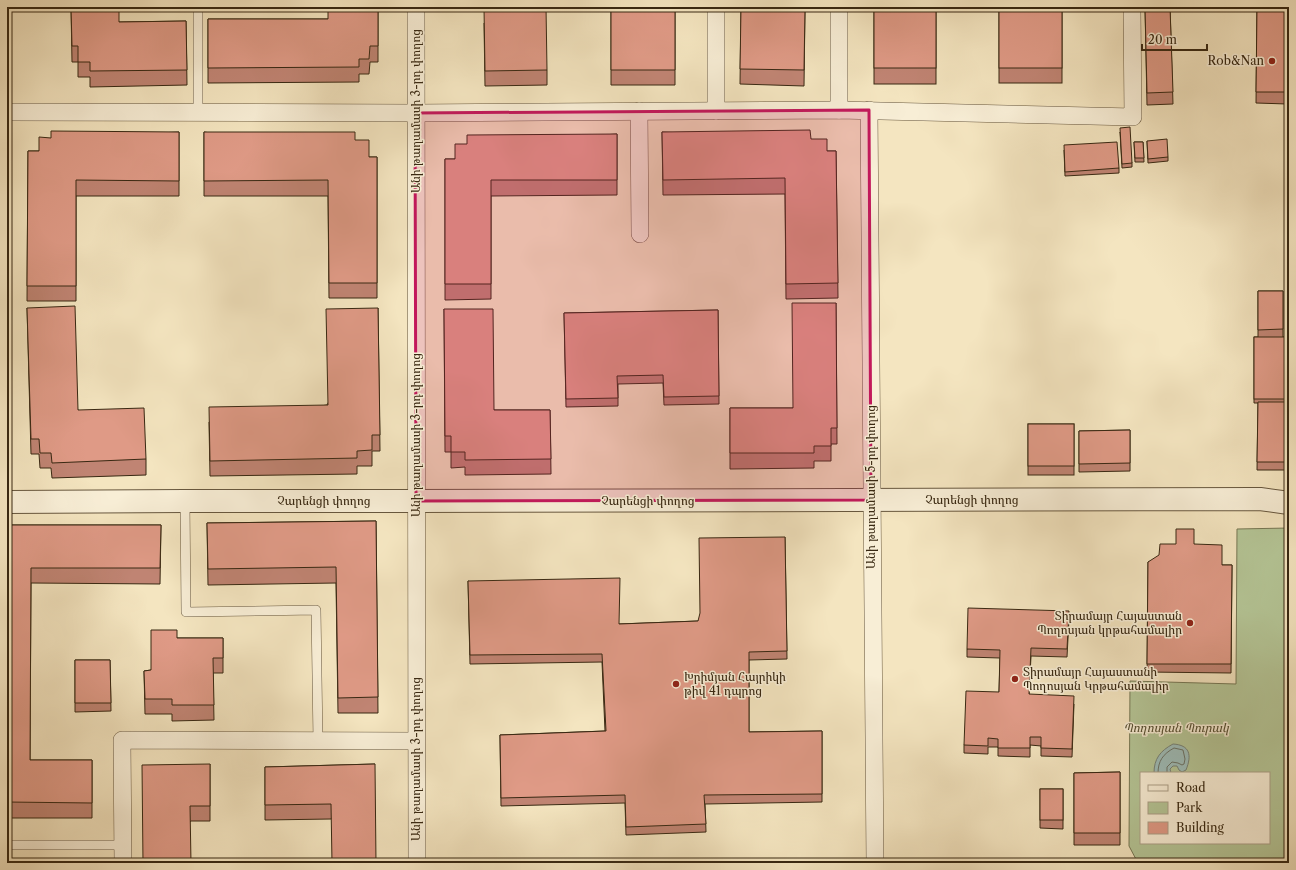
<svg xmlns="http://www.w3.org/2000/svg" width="1296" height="870" font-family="'Libre Caslon Text','Noto Serif Armenian',serif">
<rect width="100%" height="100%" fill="#f4e5c0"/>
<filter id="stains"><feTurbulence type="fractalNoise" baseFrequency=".005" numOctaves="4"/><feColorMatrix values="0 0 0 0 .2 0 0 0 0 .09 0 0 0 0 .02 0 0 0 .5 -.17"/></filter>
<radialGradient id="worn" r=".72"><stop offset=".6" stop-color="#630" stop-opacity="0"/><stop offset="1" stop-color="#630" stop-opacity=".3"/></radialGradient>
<!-- green -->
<path fill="#b5c697" stroke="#767754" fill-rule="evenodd" d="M1289,528V863H1138L1129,846L1130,681L1236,684L1237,529ZM1141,773H1269V843H1141Z"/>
<!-- water -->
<path fill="#9ebdb9" stroke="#758176" d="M1173,744C1190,745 1192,755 1186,770L1182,772L1179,770L1177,766H1173L1170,769L1171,773H1154C1154,759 1160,751 1173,744Z"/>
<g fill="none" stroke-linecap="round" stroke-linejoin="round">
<!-- shore -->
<path stroke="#6b7266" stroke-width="1" d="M1158,773C1158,761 1163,754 1174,748L1183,750L1185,759L1184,764L1182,765L1178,763L1172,762L1167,767V773"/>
<defs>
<g id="service">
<polyline points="198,113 198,7"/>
<polyline points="185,501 186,612 316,610 318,741"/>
<polyline points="7,845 123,845"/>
</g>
<g id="minor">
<polyline points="416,7 417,863"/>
<polyline points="716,7 716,111"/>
<polyline points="839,7 839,110"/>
<polyline points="869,110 875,863"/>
<polyline points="639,111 640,234"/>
<polyline points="7,112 415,113 839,110 1133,117 1132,10"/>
<polyline points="123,863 122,740 416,741"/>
</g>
<polyline id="tertiary" points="7,502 185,501 416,501 1260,499 1289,503"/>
</defs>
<!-- service casing -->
<use href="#service" stroke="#67573e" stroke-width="10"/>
<!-- minor casing -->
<use href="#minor" stroke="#67573e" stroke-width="18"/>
<!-- tertiary casing -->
<use href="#tertiary" stroke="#67573e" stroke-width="24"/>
<!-- service -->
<use href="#service" stroke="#f8eed6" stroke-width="9"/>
<!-- minor -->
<use href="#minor" stroke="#f8eed6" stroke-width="17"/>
<!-- tertiary -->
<use href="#tertiary" stroke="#f8eed6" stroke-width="22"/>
</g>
<!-- wall -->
<g fill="#c08473" stroke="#382812">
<polygon points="71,7 119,22 186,21 187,85 90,87 90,77 78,77 78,62 72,62"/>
<polygon points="378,7 378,62 370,62 369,74 359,74 359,82 208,83 208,19 328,19"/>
<polygon points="611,7 675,8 675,85 611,85"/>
<rect x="874" y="7" width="62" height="77"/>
<rect x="999" y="7" width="63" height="76"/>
<polygon points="1145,7 1170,7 1173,104 1147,105"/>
<polygon points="1257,7 1289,7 1287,104 1256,103"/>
<polygon points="741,8 805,9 804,86 740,84"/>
<polygon points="484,23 547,70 547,85 485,86"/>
<polygon points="179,132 179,196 76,196 76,301 27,301 28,151 39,151 51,138"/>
<polygon points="204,132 369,157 377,157 377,298 329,298 328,196 204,196"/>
<polygon points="662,132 811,139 827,151 836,151 838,298 786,299 785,194 663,195"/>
<polygon points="1120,132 1132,163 1132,167 1122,168"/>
<polygon points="617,134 617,195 491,196 491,299 445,300 445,159 455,159 467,144"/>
<polygon points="1147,141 1168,157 1168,161 1148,163"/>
<polygon points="1134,142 1143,142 1144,162 1135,162"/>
<polygon points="1064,150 1119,168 1119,173 1065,176"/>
<polygon points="1258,291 1283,291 1283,337 1288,337 1288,470 1257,470 1258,403 1254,403 1254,337 1258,337"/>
<polygon points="836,303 837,444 831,444 831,461 814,461 814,468 730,469 730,408 793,408"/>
<polygon points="27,308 78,410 146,459 146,475 52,478 51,468 40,468 39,454 31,454"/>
<polygon points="378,308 380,451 372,451 372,466 357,466 357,474 210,476 209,422 327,405"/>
<polygon points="444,309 494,410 550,410 551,474 465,475 465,467 451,468 451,452 445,452"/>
<polygon points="718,310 719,404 664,405 663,383 618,384 618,406 566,407 564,313"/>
<rect x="1028" y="424" width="46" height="51"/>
<polygon points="1130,430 1130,471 1079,472 1079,431"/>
<polygon points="376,521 378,713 338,713 336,583 208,585 207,523"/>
<polygon points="7,525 161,525 160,584 31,583 30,760 92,760 92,818 7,818"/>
<polygon points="785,537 787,659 749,660 749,732 822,731 822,802 705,804 706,832 626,835 625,803 501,806 500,735 605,731 602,662 470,664 468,581 619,624 698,621"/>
<polygon points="1194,544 1222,565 1232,565 1231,673 1147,672 1148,562"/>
<polygon points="1069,619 1067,657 1031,656 1029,695 1074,704 1072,757 1041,756 1041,746 1030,745 1030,757 998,756 998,747 988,747 988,754 964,753 964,745 999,692 1000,658 967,657 967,649"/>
<polygon points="177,638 223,638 223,673 213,673 214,720 172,721 172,714 145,714 144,671 151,670"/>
<polygon points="75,660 110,660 111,711 75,712"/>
<polygon points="210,764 210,821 191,821 143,863"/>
<polygon points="375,764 331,819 265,820 265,767"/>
<polygon points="1120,772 1120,845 1074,845 1074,773"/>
<polygon points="1040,789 1063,789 1063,829 1040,828"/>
</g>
<!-- building -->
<g fill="#df9a86" stroke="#382812">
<polygon points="71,7 119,7 119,22 186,21 187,70 90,71 90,62 78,62 78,46 72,46"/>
<polygon points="328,7 378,7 378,46 370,46 369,59 359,59 359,67 208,68 208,19 328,19"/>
<polygon points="525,7 546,7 547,70 485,71 484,8"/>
<polygon points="611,7 675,8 675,70 611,70"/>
<rect x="874" y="7" width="62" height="61"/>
<rect x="999" y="7" width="63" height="61"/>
<polygon points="1145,7 1170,7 1173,92 1147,93"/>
<polygon points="1257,7 1288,7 1287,92 1256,92"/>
<polygon points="741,8 805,9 804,70 740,69"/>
<polygon points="1130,127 1132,163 1122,164 1120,128"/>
<polygon points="810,130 811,139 827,139 827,151 836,151 838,283 786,284 785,178 663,180 662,132"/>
<polygon points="51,131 179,132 179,181 76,180 76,286 27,286 28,151 39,151 39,137 51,138"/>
<polygon points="204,132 355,132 355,140 369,140 369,157 377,157 377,283 329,283 328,180 204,181"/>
<polygon points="617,134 617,180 491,180 491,284 445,284 445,159 455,159 455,144 467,144 467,135"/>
<polygon points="1167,139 1168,157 1148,159 1147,141"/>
<polygon points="1117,142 1119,168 1065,172 1064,145"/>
<polygon points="1134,142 1143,142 1144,158 1135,158"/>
<polygon points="1258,291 1283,291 1283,329 1258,330"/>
<polygon points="792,303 836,303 837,428 831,428 831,446 814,446 814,453 730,453 730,408 793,408"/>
<polygon points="75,306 78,410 144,408 146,459 52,463 51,453 40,453 39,439 31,439 27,308"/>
<polygon points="378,308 380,435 372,435 372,450 357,451 357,458 210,461 209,407 328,405 326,309"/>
<polygon points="444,309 493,309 494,410 550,410 551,459 465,460 465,452 451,452 451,436 445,436"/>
<polygon points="718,310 719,396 664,397 663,375 617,376 618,398 566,399 564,313"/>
<rect x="1254" y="337" width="34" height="62"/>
<polygon points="1258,402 1288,402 1288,462 1257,462"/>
<rect x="1028" y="424" width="46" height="42"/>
<polygon points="1130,430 1130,463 1079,464 1079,431"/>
<polygon points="376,521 378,697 338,698 336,567 208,569 207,523"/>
<polygon points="7,525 161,525 160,568 31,568 30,760 92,760 92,803 7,802"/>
<polygon points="1176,529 1194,529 1194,544 1222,545 1222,565 1232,565 1231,664 1147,664 1148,562 1159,555 1160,544 1176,544"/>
<polygon points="785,537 787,651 749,652 749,732 822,731 822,794 704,795 706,824 626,827 625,795 501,798 500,735 606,731 602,654 470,655 468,581 620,578 619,624 698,621 700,613 699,538"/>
<polygon points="968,608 1069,611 1067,649 1031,648 1029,694 1074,696 1072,749 1041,748 1041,737 1030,737 1030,748 998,748 998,739 988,738 988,746 964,745 966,691 999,692 1000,650 967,649"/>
<polygon points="151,630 177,630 177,638 223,638 223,658 213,658 214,705 172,705 172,699 145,699 144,671 151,670"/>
<polygon points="75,660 110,660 111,703 75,703"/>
<polygon points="210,764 210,806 190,806 191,863 143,863 142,765"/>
<polygon points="375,764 376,863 332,863 331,804 265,805 265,767"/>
<polygon points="1120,772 1120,833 1074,833 1074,773"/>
<rect x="1040" y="789" width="23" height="31"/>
</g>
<!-- marked area -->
<path fill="#c2185b" fill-opacity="0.2" stroke="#c2185b" stroke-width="3" stroke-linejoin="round" d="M869,110L871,500L416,501L415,113Z"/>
<!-- markers -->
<g fill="#8f2418" stroke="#f8eed6" stroke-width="1.5">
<circle cx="1272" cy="61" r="4"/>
<circle cx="1190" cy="623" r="4"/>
<circle cx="1015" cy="679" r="4"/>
<circle cx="676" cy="684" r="4"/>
</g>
<g text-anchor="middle" stroke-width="3" stroke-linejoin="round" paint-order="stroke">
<!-- poi labels -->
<g font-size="12" fill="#382812" stroke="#f8eed6" text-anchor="end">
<text x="1264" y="65">Rob&amp;Nan</text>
<text x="1182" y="620">Տիրամայր Հայաստան<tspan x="1182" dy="14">Պողոսյան կրթահամալիր</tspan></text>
<text x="1023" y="676" text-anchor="start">Տիրամայր Հայաստանի<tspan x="1023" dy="14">Պողոսյան Կրթահամալիր</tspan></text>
<text x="684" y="681" text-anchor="start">Խրիմյան Հայրիկի<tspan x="684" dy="14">թիվ 41 դպրոց</tspan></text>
</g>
<!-- street labels -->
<g font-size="12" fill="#382812" stroke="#f8eed6">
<text transform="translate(416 111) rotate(-90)" y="4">Անի թաղամասի 3-րդ փողոց</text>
<text transform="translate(416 435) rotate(-90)" y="4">Անի թաղամասի 3-րդ փողոց</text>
<text transform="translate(871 487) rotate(-90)" y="4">Անի թաղամասի 5-րդ փողոց</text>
<text x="972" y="504">Չարենցի փողոց</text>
<text x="324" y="505">Չարենցի փողոց</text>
<text x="648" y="505">Չարենցի փողոց</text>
<text transform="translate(416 759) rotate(-90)" y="4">Անի թաղամասի 3-րդ փողոց</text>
</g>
<!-- park labels -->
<g font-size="12" font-style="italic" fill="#575033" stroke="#f8eed6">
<text x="1176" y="732">Պողոսյան Պուրակ</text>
</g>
</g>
<!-- margin -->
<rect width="1296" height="870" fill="none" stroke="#f4e5c0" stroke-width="24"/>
<rect x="8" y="8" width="1280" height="854" fill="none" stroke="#382812" stroke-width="2"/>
<rect x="12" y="12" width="1272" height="846" fill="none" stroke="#382812"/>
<!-- legend -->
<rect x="1140" y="772" width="130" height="72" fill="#f8eed6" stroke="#ab9f88"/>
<rect x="1148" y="785" width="20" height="6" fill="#f8eed6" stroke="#ab9f88"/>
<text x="1176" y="792" font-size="12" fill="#382812">Road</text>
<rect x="1148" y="802" width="20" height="12" fill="#b5c697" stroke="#ab9f88"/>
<text x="1176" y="812" font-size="12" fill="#382812">Park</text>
<rect x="1148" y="822" width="20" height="12" fill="#df9a86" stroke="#ab9f88"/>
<text x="1176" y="832" font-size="12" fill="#382812">Building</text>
<!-- scale -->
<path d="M1142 44v6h65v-6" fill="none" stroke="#382812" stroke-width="2"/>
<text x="1148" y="44" font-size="12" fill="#382812" stroke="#f8eed6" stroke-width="3" paint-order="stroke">20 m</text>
<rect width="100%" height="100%" filter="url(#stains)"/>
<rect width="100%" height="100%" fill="url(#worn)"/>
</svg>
